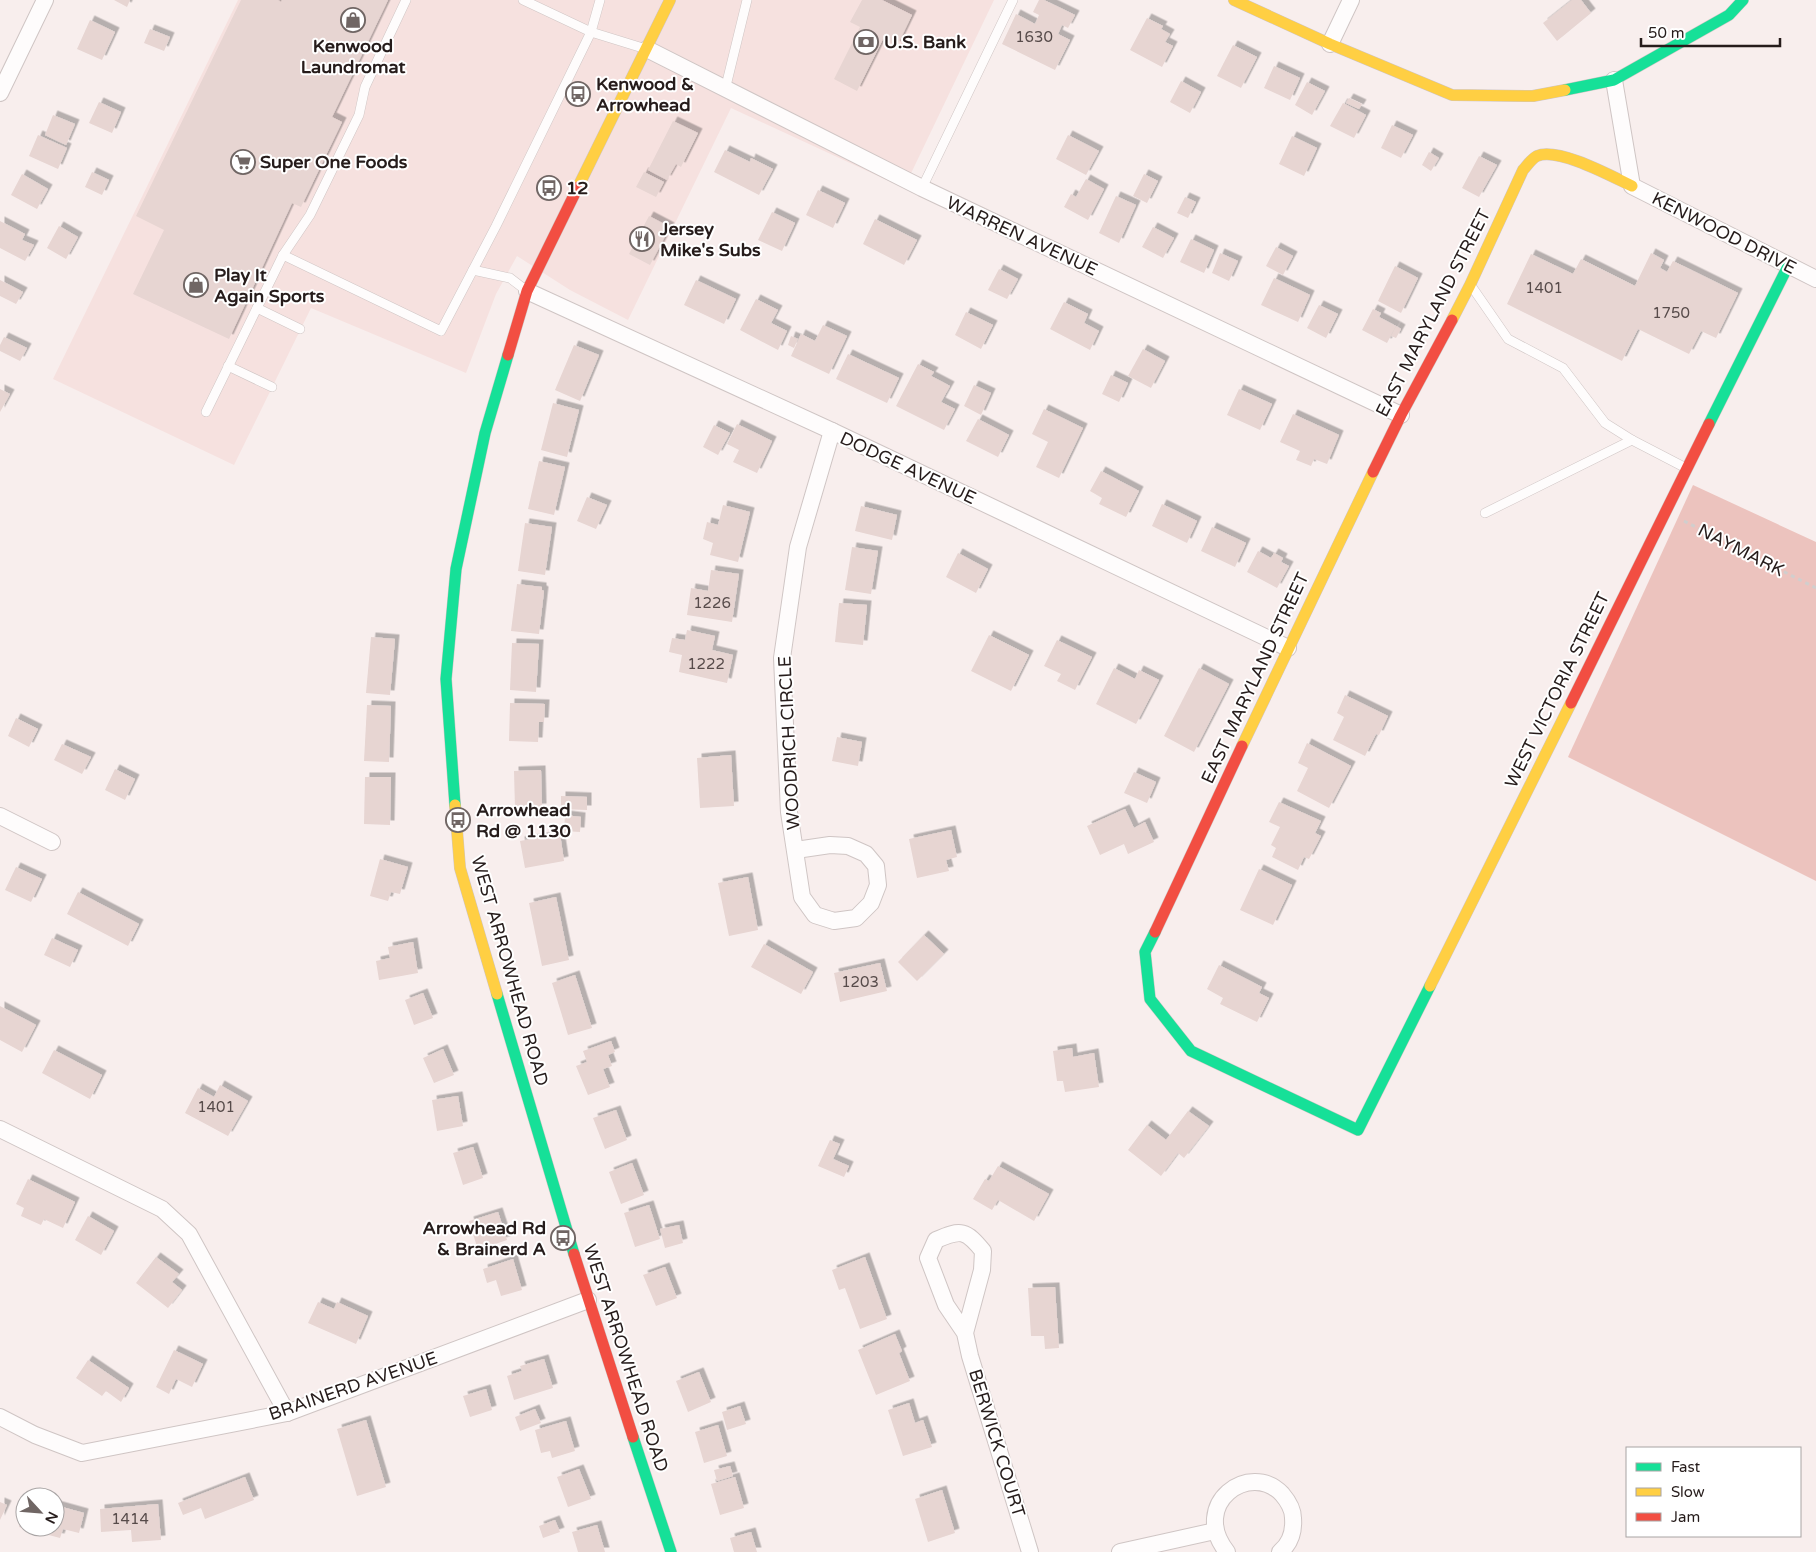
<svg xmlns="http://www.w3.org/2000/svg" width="1816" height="1552" font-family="'Varela Round',sans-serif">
<defs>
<filter id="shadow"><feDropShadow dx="4.5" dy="-4.5" stdDeviation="0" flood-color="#0004"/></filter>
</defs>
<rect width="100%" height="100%" fill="#f8eeed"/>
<!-- built -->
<polygon fill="#f6e1df" points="238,0 994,0 904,188 731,108 628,320 570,290 517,256 496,294 466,373 311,308 234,465 53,379"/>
<!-- forest -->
<polygon fill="#ecc3be" points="1693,485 1816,542 1816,881 1568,757"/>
<!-- building -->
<g fill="#e7d5d2" filter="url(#shadow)">
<polygon points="114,0 130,0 127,7"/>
<polygon points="241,0 278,0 281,2 282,0 388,0 332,117 342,122 301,207 292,203 229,339 133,294 164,230 136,216"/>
<polygon points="862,0 882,0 912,15 897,46 883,39 857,91 834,79 860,27 850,22"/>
<polygon points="1039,0 1044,0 1075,15 1068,28 1062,25 1058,34 1070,40 1055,70 1002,44 1016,14 1035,24 1039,15 1033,12"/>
<polygon points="1572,0 1581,0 1591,13 1557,41 1543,23"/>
<polygon points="1147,18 1163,26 1161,29 1170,34 1165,42 1173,46 1162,67 1130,50"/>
<polygon points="90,20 115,32 102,60 77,49"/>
<polygon points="150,29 170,37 164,51 144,43"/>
<polygon points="1233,45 1257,57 1241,88 1217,76"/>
<polygon points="1274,66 1300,78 1290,100 1264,88"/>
<polygon points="1181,81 1201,92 1190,113 1170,102"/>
<polygon points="1307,82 1325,91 1312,115 1295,105"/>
<polygon points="1349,98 1362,104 1359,109 1346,103"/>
<polygon points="99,102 121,112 112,133 89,123"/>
<polygon points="1343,103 1366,115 1354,138 1330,126"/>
<polygon points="53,115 75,124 66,145 45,135"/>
<polygon points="673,121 698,133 681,167 676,164 667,180 648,170"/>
<polygon points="1392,125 1413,135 1401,158 1381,148"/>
<polygon points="38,135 67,148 58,169 29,156"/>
<polygon points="1068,135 1099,151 1086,175 1056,159"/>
<polygon points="1292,136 1317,148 1304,176 1279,164"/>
<polygon points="725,150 750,162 751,158 773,169 759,195 714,172"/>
<polygon points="1429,152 1439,158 1431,171 1422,165"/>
<polygon points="1479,156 1497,165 1479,197 1462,188"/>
<polygon points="92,172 109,180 102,195 85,187"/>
<polygon points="644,172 664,182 656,197 636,187"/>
<polygon points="22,174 48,189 37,209 11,195"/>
<polygon points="1144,174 1158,181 1147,203 1133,196"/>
<polygon points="1086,179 1104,189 1088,220 1064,207 1071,194 1076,197"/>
<polygon points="818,190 845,203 833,228 806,215"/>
<polygon points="1116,196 1136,205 1119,243 1099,233"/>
<polygon points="1185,197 1196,202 1188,218 1177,213"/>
<polygon points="772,212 795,223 782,251 758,240"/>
<polygon points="649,216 670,227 650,265 629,254"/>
<polygon points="875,219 917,240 904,265 863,244"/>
<polygon points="0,221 25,234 22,240 34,245 25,261 0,248"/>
<polygon points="59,226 78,237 66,259 47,248"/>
<polygon points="1153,227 1174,238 1163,258 1142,247"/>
<polygon points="1191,239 1214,250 1204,273 1180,262"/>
<polygon points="1276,247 1293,256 1283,275 1266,266"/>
<polygon points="1220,253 1238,261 1229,281 1212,273"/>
<polygon points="1651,253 1664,260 1660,268 1667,272 1673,261 1738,293 1716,338 1701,331 1689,354 1638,329 1622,361 1507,304 1531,254 1573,274 1581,259 1635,286"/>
<polygon points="1395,266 1418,278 1401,313 1378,301"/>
<polygon points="999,269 1018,279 1007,299 988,290"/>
<polygon points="1274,278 1310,295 1298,322 1261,305"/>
<polygon points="0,280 23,292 16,304 0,296"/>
<polygon points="696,280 736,299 724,324 684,305"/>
<polygon points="756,299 778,310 771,323 787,331 778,350 740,330"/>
<polygon points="1064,302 1088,314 1084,323 1099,331 1090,350 1050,329"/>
<polygon points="1319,305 1338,314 1326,338 1307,328"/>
<polygon points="1373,309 1381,313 1379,317 1396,326 1387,343 1362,330"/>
<polygon points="966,312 993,325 981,349 955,335"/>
<polygon points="823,325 847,336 829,374 791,356 801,334 815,341"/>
<polygon points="1396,326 1401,329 1396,338 1391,336"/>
<polygon points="791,336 798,339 794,348 788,345"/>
<polygon points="4,337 27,348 20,361 0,351 0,345"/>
<polygon points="574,345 599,355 580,401 555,390"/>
<polygon points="1143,349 1165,361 1151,388 1128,376"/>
<polygon points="848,354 899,378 887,403 836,379"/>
<polygon points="918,364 934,372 931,376 950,386 941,402 955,409 944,430 896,406"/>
<polygon points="1111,375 1128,383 1119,402 1102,394"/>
<polygon points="974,385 991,393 981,415 964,406"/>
<polygon points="0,389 10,394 0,412"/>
<polygon points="1239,389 1272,404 1260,430 1227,415"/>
<polygon points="553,403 579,410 567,457 541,450"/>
<polygon points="1044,409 1083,428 1059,478 1036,467 1048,442 1032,434"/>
<polygon points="1293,414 1339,435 1327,464 1314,459 1311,466 1296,460 1300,451 1280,442"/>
<polygon points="978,419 1009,435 998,457 966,441"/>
<polygon points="737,424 772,441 757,473 733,462 739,450 727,444"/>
<polygon points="714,425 730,433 718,455 703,447"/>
<polygon points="539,461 565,467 554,515 528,509"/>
<polygon points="1101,471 1139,491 1126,517 1099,504 1102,498 1090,491"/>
<polygon points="587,497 607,505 596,529 577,521"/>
<polygon points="1162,504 1197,521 1187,543 1152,526"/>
<polygon points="723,505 750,512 738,562 710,555 713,543 703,539 707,522 718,525"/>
<polygon points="861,506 897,515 892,540 855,531"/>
<polygon points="525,523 552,527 545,575 518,571"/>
<polygon points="1212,527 1246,543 1235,567 1201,551"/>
<polygon points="852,547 878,551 871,594 845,590"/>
<polygon points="1258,551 1271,558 1274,553 1283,558 1281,562 1289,566 1277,588 1247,572"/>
<polygon points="958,553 988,569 976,593 946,577"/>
<polygon points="711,570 739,574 732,622 687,615 691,588 708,591"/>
<polygon points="517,584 542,587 542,590 544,591 539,634 511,631"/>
<polygon points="839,603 867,605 863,645 835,642"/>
<polygon points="687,630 715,636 712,650 733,655 727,683 679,672 682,655 669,652 672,638 685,640"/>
<polygon points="989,635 1029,655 1011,691 971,671"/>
<polygon points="371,637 395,639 390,695 366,693"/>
<polygon points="1057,640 1092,657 1075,690 1057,681 1061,674 1044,666"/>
<polygon points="512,643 539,644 536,692 510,690"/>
<polygon points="1114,668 1135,679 1139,670 1159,680 1136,724 1096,704"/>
<polygon points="1199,668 1229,684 1194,752 1164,736"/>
<polygon points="1345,695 1388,716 1379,735 1376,734 1365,756 1333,740 1344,717 1337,713"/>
<polygon points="510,703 545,704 544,722 539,722 538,742 509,741"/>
<polygon points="367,705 391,706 389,762 364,761"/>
<polygon points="16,718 38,729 29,747 8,736"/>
<polygon points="837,737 862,742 858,766 832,761"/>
<polygon points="1307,743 1351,766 1329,808 1297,791 1308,768 1298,763"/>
<polygon points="62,744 91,757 82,774 54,760"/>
<polygon points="731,755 734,806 700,808 697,758"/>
<polygon points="115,769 135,779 125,800 105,790"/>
<polygon points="541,770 542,808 515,809 514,771"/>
<polygon points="1134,772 1156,782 1147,803 1124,793"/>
<polygon points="365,777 391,777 390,825 364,824"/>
<polygon points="561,796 587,797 587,810 561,809"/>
<polygon points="1279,802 1321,821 1315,833 1321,836 1309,859 1304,857 1298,870 1272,857 1276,848 1271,845 1280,827 1269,822"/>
<polygon points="1125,809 1134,828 1145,822 1154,842 1128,854 1124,844 1100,855 1087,826"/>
<polygon points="565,815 581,817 580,832 564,831"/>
<polygon points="951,830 957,857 946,860 949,871 917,878 909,839"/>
<polygon points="560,834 564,861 525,868 520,841"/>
<polygon points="380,859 408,867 400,894 391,892 388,901 370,896"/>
<polygon points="16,867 42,879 31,902 5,890"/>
<polygon points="1259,869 1292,885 1273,925 1240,910"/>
<polygon points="748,877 758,930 729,936 718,883"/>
<polygon points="78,892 139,924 128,946 67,914"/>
<polygon points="556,897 569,960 542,966 529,903"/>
<polygon points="924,935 944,954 917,981 898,962"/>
<polygon points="52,938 78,950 70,967 44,955"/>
<polygon points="413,942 418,973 379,980 376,961 390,958 388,947"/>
<polygon points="764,944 813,972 801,994 751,967"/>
<polygon points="880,963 887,991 840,1002 834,973"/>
<polygon points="1219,965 1262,987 1259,993 1269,998 1257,1022 1220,1004 1223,998 1207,989"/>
<polygon points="575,975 592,1028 568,1035 552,983"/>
<polygon points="423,993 433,1018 414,1025 405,1000"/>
<polygon points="0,1006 36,1025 22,1052 0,1040"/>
<polygon points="611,1041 615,1052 608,1055 612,1066 603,1069 610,1087 588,1095 576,1066 587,1062 583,1051"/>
<polygon points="1072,1048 1073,1057 1094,1053 1099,1087 1065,1092 1063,1081 1057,1081 1053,1051"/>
<polygon points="443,1049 454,1075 434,1083 423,1058"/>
<polygon points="54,1050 102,1075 90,1099 42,1073"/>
<polygon points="220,1085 248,1101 228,1136 185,1113 198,1088 214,1097"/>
<polygon points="458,1096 463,1126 437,1131 432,1100"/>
<polygon points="616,1110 627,1140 605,1149 593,1118"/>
<polygon points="1188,1111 1209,1126 1184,1158 1178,1153 1161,1176 1128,1150 1147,1125 1166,1140"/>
<polygon points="830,1140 840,1144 833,1159 849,1166 844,1177 818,1166"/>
<polygon points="473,1147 483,1178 463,1185 453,1153"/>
<polygon points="632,1163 644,1195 621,1204 609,1172"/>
<polygon points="998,1166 1049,1194 1034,1221 998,1200 992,1210 973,1199 985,1179 989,1181"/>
<polygon points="28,1179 75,1202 63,1228 44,1219 41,1225 21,1216 24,1208 16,1204"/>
<polygon points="649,1205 660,1239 635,1247 624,1213"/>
<polygon points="498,1212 507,1240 478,1250 469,1221"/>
<polygon points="88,1216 114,1231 101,1255 75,1240"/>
<polygon points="679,1225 683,1243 665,1248 660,1229"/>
<polygon points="156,1257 179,1274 172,1282 182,1290 168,1308 136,1283"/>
<polygon points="865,1257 887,1319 860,1329 845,1288 839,1290 832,1270"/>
<polygon points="513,1259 522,1290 501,1296 496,1280 487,1283 483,1269"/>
<polygon points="665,1267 677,1298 656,1306 643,1275"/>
<polygon points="1055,1287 1059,1348 1045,1349 1044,1336 1031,1336 1028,1288"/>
<polygon points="318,1302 334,1309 337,1302 368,1316 356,1344 308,1323"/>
<polygon points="895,1334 902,1351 899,1353 910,1381 876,1395 858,1350"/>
<polygon points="174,1350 203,1364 192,1387 176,1379 169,1394 156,1387"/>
<polygon points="544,1359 553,1388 514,1400 507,1376 522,1371 520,1366"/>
<polygon points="88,1360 129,1388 121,1402 106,1391 102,1396 76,1378"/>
<polygon points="699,1372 711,1402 688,1412 676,1381"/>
<polygon points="486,1389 492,1410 470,1417 463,1396"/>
<polygon points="909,1403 915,1423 923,1420 932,1447 903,1456 888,1410"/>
<polygon points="740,1406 746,1424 727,1430 722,1412"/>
<polygon points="535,1409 541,1423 520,1431 515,1417"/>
<polygon points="366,1420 386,1487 357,1496 337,1429"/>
<polygon points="566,1421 575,1451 552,1458 550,1451 541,1453 535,1430"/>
<polygon points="718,1425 727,1456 704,1463 695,1432"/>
<polygon points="730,1466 733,1476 717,1481 714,1470"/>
<polygon points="579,1469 591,1499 568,1507 557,1477"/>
<polygon points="245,1477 254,1500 205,1519 201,1508 183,1515 178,1503"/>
<polygon points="735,1477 744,1508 720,1515 711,1484"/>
<polygon points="942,1490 955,1533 928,1542 915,1499"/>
<polygon points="0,1502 7,1505 0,1520"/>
<polygon points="158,1504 161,1540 132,1542 131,1530 101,1532 100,1509"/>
<polygon points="55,1505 84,1513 79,1533 63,1529 60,1538 19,1527 24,1507 25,1527 55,1527"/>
<polygon points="555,1520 560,1532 543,1538 539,1526"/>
<polygon points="597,1525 605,1552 578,1552 572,1532"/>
<polygon points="751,1532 757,1552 734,1552 730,1538"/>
</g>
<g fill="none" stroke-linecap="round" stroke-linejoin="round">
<defs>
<g id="lane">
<polyline points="523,0 591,32 646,49"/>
<polyline points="725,90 747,0"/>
<polyline points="922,188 1013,0"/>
<polyline points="283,255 441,331 496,226 591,32 600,0"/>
<polyline points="473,270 510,278 527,291"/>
<polyline points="1472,287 1508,339 1563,368 1605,423 1632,440 1686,468"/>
<polyline points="257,308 300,329"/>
<polyline points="228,366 272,387"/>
<polyline points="206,412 283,255 310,215 359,115 365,87 406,0"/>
<polyline points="1485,513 1632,440"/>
</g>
<g id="street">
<polyline points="1330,44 1351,0"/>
<polyline points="647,49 922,188 1401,415"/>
<polyline points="1614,80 1632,186 1816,279"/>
<polyline points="0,93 45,0"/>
<polyline points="527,291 832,431 1288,648"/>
<polyline points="0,816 52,842"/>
<polyline points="796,850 830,845 848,846 866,854 876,866 878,885 871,903 856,918 834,921 815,915 802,897 789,812 782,658 798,547 832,431"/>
<polyline points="0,1129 162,1209 189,1234 287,1413"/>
<path d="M965,1333L982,1270L983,1251C966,1230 961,1229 936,1240L928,1258L946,1305L965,1333L970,1356L1030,1552"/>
<polyline points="0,1417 35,1435 82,1453 287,1413 588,1300"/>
<polyline points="1120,1552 1215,1531"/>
<path d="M1227,1552C1189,1504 1250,1460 1282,1494C1288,1501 1293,1509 1293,1518C1294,1531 1291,1543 1280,1552"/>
</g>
<g id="fast">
<polyline points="1565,90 1614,80 1729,15 1743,0"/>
<polyline points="1709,424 1788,266"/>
<polyline points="455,805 446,679 456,569 485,433 508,355"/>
<polyline points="1155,932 1145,952 1150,999 1191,1051 1358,1130 1430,986"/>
<polyline points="497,994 574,1254"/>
<polyline points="633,1437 671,1552"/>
</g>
<g id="slow">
<polyline points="1234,0 1330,44 1452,95 1533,96 1565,90"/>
<polyline points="578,187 670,0"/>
<path d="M1452,320L1470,285L1523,170C1527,166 1531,159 1537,156C1558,147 1611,176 1632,186"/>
<polyline points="1242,746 1373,472"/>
<polyline points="455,805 460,868 497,994"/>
<polyline points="1430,986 1571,703"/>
</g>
<g id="jam">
<polyline points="508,355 527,291 578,187"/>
<polyline points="1373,472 1401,415 1452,320"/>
<polyline points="1571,703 1709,424"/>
<polyline points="1155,932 1242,746"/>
<polyline points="574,1254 633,1437"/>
</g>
</defs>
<!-- lane casing -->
<use href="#lane" stroke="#cfc5c4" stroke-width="10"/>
<!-- street casing -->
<use href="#street" stroke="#cfc5c4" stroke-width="18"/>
<!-- fast casing -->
<use href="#fast" stroke="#cfc5c4" stroke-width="12"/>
<!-- slow casing -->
<use href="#slow" stroke="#cfc5c4" stroke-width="12"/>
<!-- jam casing -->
<use href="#jam" stroke="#cfc5c4" stroke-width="12"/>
<!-- path -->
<polyline stroke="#d1cecd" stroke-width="3" stroke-dasharray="4 4" stroke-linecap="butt" points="1684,521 1816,588"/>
<!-- lane -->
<use href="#lane" stroke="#fefcfc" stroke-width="9"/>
<!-- street -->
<use href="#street" stroke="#fefcfc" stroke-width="16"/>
<!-- fast -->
<use href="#fast" stroke="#16e098" stroke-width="11"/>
<!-- slow -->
<use href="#slow" stroke="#ffcf43" stroke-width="11"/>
<!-- jam -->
<use href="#jam" stroke="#f24e42" stroke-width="11"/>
</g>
<!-- icons -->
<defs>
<symbol id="shop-ring" viewBox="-11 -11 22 22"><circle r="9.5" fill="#fff" stroke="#706664" stroke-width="1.5"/><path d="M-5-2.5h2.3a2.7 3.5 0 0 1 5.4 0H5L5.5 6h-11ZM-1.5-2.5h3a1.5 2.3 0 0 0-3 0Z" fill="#706664"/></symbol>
<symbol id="bank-ring" viewBox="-11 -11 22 22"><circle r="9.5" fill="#fff" stroke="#706664" stroke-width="1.5"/><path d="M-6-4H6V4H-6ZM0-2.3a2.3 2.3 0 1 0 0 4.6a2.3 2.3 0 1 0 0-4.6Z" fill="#706664"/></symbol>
<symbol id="bus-ring" viewBox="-11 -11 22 22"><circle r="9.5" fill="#fff" stroke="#706664" stroke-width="1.5"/><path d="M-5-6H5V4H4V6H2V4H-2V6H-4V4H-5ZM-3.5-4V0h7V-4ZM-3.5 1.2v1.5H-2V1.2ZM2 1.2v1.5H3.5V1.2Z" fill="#706664"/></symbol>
<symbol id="supermarket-ring" viewBox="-11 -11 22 22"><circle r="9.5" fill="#fff" stroke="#706664" stroke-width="1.5"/><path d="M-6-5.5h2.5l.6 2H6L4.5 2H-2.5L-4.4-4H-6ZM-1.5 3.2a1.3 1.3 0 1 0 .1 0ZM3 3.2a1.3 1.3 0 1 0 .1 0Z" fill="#706664"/></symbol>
<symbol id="restaurant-ring" viewBox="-11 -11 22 22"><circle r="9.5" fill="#fff" stroke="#706664" stroke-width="1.5"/><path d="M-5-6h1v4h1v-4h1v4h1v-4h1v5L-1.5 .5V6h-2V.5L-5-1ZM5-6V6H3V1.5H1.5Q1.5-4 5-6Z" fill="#706664"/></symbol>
</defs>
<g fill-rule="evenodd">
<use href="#shop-ring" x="339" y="6" width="28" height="28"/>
<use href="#bank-ring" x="852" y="28" width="28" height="28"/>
<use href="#bus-ring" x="564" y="80" width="28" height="28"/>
<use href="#supermarket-ring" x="229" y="148" width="28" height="28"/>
<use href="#bus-ring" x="535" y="174" width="28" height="28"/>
<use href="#restaurant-ring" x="628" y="225" width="28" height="28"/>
<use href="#shop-ring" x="182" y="271" width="28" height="28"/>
<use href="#bus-ring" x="444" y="806" width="28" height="28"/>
<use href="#bus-ring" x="549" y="1224" width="28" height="28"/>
</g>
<g text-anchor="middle" stroke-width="4" stroke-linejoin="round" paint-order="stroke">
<!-- number labels -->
<g font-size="15" fill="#574b4a">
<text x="1034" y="42">1630</text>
<text x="1544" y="293">1401</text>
<text x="1671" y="318">1750</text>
<text x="712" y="608">1226</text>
<text x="706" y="669">1222</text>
<text x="860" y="987">1203</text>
<text x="216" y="1112">1401</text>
<text x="130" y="1524">1414</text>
</g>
<!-- poi labels -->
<g font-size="18" font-weight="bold" fill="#261c1b" stroke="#fff" text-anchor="start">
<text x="884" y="48">U.S. Bank</text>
<text x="353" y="52" text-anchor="middle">Kenwood<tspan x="353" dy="21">Laundromat</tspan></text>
<text x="596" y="90">Kenwood &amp;<tspan x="596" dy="21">Arrowhead</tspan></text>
<text x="260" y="168">Super One Foods</text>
<text x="566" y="194">12</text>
<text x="660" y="235">Jersey<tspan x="660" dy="21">Mike's Subs</tspan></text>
<text x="214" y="281">Play It<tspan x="214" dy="21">Again Sports</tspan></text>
<text x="476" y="816">Arrowhead<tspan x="476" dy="21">Rd @ 1130</tspan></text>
<text x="546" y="1234" text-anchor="end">Arrowhead Rd<tspan x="546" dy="21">&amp; Brainerd A</tspan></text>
</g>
<!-- street labels -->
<g font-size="18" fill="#261c1b" stroke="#fff">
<text transform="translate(1724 233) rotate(27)" y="6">KENWOOD DRIVE</text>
<text transform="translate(1022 236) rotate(25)" y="6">WARREN AVENUE</text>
<text transform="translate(1433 313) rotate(-63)" y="6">EAST MARYLAND STREET</text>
<text transform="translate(908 468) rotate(25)" y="6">DODGE AVENUE</text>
<text transform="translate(1741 550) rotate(27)" y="6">NAYMARK</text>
<text transform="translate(1255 678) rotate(-65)" y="6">EAST MARYLAND STREET</text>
<text transform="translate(1557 690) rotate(-64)" y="6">WEST VICTORIA STREET</text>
<text transform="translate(789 743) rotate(-93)" y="6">WOODRICH CIRCLE</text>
<text transform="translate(510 971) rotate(74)" y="6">WEST ARROWHEAD ROAD</text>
<text transform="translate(626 1358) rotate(72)" y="6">WEST ARROWHEAD ROAD</text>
<text transform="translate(353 1386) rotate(-19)" y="6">BRAINERD AVENUE</text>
<text transform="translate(997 1443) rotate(73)" y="6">BERWICK COURT</text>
</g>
</g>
<!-- legend -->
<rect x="1626" y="1447" width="175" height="90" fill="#ffffff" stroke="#a8a4a4"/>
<rect x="1636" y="1463" width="25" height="8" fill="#16e098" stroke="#a8a4a4"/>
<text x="1671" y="1472" font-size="15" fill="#261c1b">Fast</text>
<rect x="1636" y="1488" width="25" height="8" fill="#ffcf43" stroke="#a8a4a4"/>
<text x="1671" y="1497" font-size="15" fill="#261c1b">Slow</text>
<rect x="1636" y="1513" width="25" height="8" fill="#f24e42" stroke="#a8a4a4"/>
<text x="1671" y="1522" font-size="15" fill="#261c1b">Jam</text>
<!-- north arrow -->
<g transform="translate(40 1512) rotate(116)"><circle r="24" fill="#ffffff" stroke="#a8a4a4"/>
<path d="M0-4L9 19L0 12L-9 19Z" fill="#706664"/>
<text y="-8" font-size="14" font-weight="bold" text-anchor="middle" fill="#261c1b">N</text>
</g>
<!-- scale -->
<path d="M1641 38v8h139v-8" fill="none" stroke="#261c1b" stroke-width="2.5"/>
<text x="1648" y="38" font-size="15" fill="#261c1b" stroke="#ffffff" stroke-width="4" paint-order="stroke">50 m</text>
</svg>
